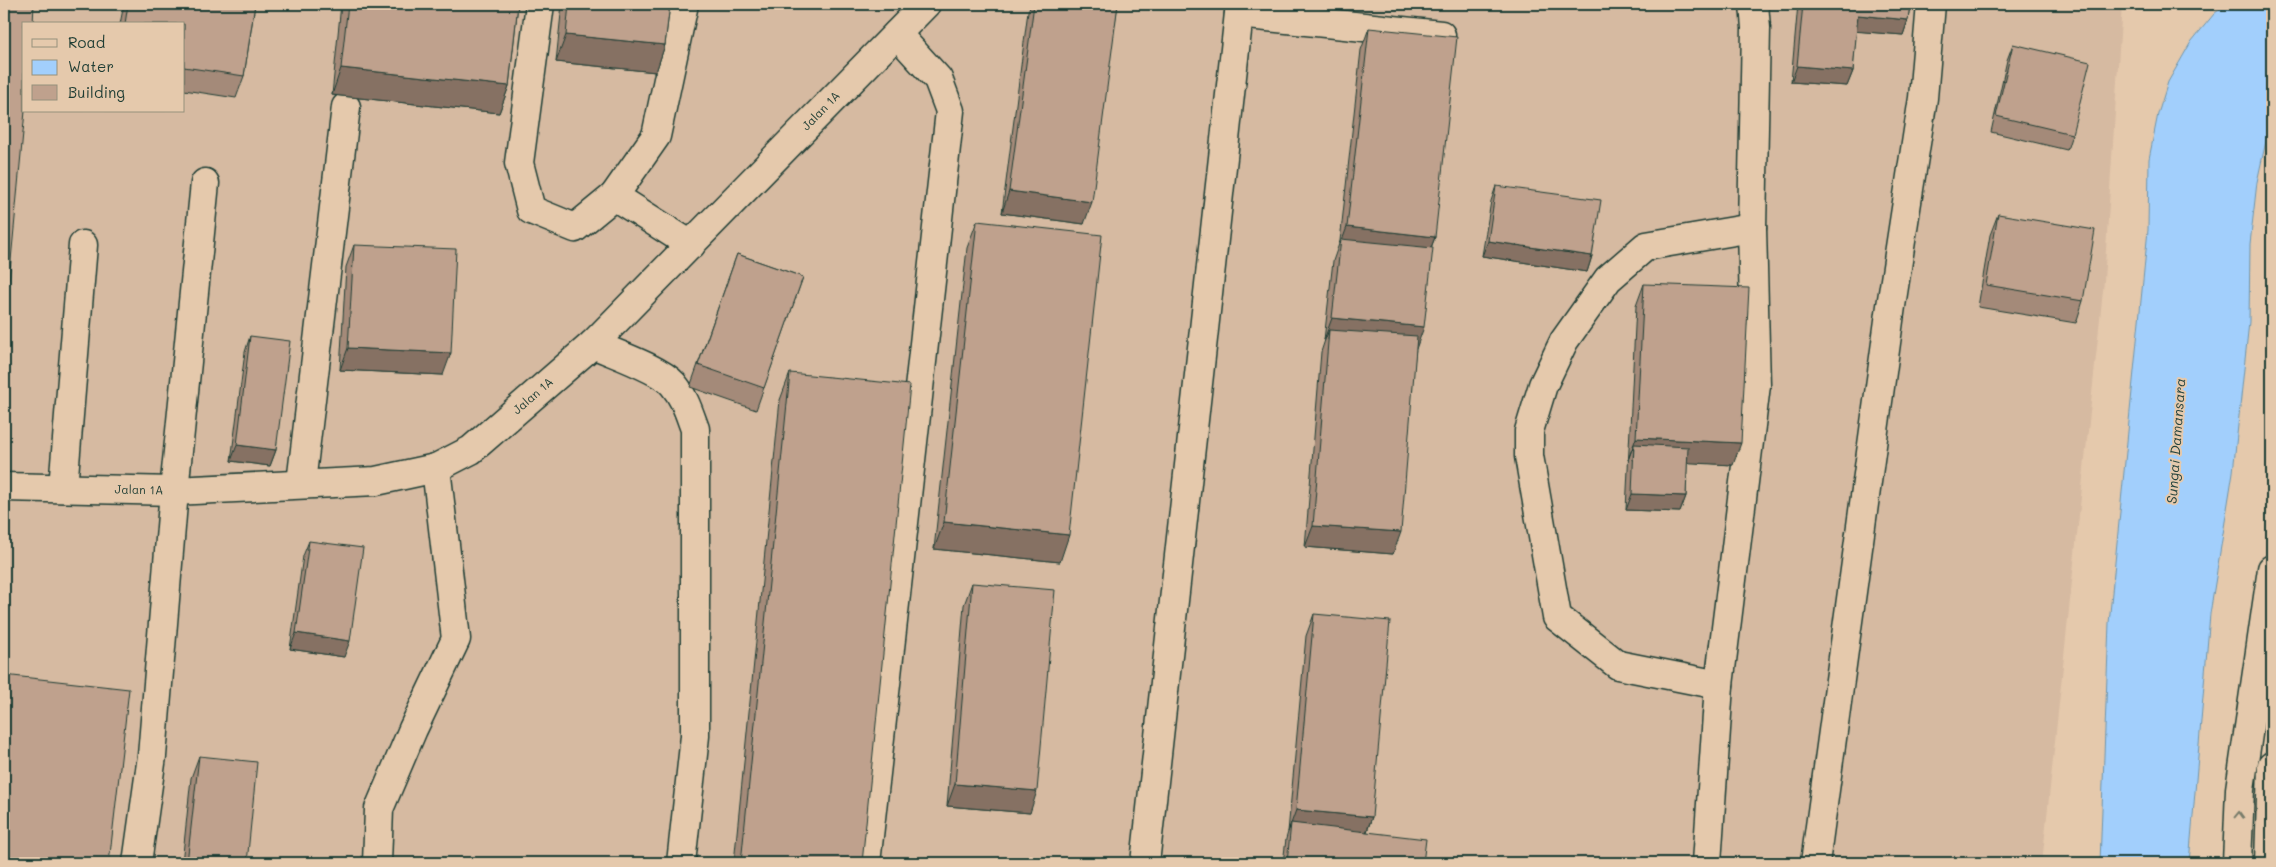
<svg xmlns="http://www.w3.org/2000/svg" width="2276" height="867" font-family="Mali,sans-serif">
<rect width="100%" height="100%" fill="#e5c9ac"/>
<filter id="ink" filterUnits="userSpaceOnUse"><feTurbulence type="fractalNoise" baseFrequency=".02" numOctaves="2"/><feDisplacementMap in="SourceGraphic" scale="10" xChannelSelector="R" yChannelSelector="G"/><feConvolveMatrix kernelMatrix="1 2 1 2 8 2 1 2 1" color-interpolation-filters="sRGB"/></filter>
<g filter="url(#ink)">
<!-- built -->
<path fill="#d6baa1" fill-rule="evenodd" d="M4,4H2122L2104,281L2042,863H4ZM24,24H184V111H24Z"/>
<!-- water -->
<polygon fill="#a2cffc" stroke="#6e95ac" points="2226,4 2272,4 2272,125 2268,132 2257,182 2250,244 2249,322 2233,472 2210,614 2189,863 2100,863 2109,623 2148,230 2149,159 2158,114 2168,82 2191,42 2214,14"/>
<g fill="none" stroke-linecap="round" stroke-linejoin="round">
<defs>
<g id="minor">
<polyline points="540,4 519,163 531,210 575,228 614,196"/>
<polyline points="684,4 656,136 614,196 691,245"/>
<polyline points="1239,14 1441,35"/>
<path d="M593,344C613,353 660,369 673,384C685,398 689,413 695,429V736L681,863"/>
<polyline points="301,483 346,107"/>
<polyline points="4,487 174,491 376,481 436,468 471,450 593,344 926,4"/>
<polyline points="63,488 83,245"/>
<polyline points="1719,685 1618,665 1557,617 1529,456 1529,431 1543,385 1564,341 1608,279 1646,246 1752,228"/>
<polyline points="137,863 152,756 174,491 205,183"/>
<polyline points="377,863 379,809 413,729 456,639 436,468"/>
<polyline points="866,863 950,111 938,79 897,34"/>
<polyline points="1145,863 1240,4"/>
<polyline points="1707,863 1719,685 1756,385 1752,228 1756,28 1754,4"/>
<polyline points="1815,863 1891,306 1923,98 1931,4"/>
<polyline points="2237,863 2240,789 2272,569"/>
<polyline points="2269,863 2272,766"/>
</g>
</defs>
<!-- minor casing -->
<use href="#minor" stroke="#1f3d34" stroke-width="31"/>
<!-- minor -->
<use href="#minor" stroke="#e5c9ac" stroke-width="28"/>
</g>
<!-- wall -->
<g fill="#a48a79" stroke="#1f3d34">
<polygon points="124,4 255,4 244,76 236,98 184,90 184,24 120,24"/>
<polygon points="341,4 518,4 509,86 499,113 332,95"/>
<polygon points="562,4 670,4 665,45 656,72 556,62"/>
<polygon points="1031,4 1118,4 1084,224 1002,213 1028,11"/>
<polygon points="1798,4 1910,4 1908,20 1903,35 1856,31 1853,71 1847,86 1791,82"/>
<polygon points="1369,28 1435,237 1431,248 1416,348 1393,554 1305,547 1321,352 1325,340 1324,340 1333,261 1340,241 1361,50"/>
<polygon points="2013,44 2072,134 2067,150 1991,132 2007,60"/>
<polygon points="1496,186 1592,256 1587,272 1482,256 1491,201"/>
<polygon points="1998,214 2083,301 2076,323 1978,307 1990,235"/>
<polygon points="977,221 1060,562 934,549 967,248"/>
<polygon points="354,245 443,375 340,370 346,267"/>
<polygon points="737,254 803,277 756,410 690,387"/>
<polygon points="1644,284 1733,465 1687,462 1686,496 1680,512 1626,510 1636,306"/>
<polygon points="250,336 276,450 270,466 231,461 245,352"/>
<polygon points="790,373 862,863 734,863 780,400"/>
<polygon points="309,541 344,657 290,649 303,556"/>
<polygon points="972,583 1030,813 947,806 964,605"/>
<polygon points="1314,614 1372,817 1367,832 1423,863 1283,863 1286,839 1288,832 1306,636"/>
<polygon points="199,756 247,863 182,863 191,778"/>
</g>
<!-- shaded-wall -->
<g fill="#867163" stroke="#1f3d34">
<polygon points="1858,15 1908,20 1903,35 1852,31"/>
<polygon points="566,35 665,45 656,72 556,62"/>
<polygon points="1797,66 1853,71 1847,86 1791,82"/>
<polygon points="341,68 509,86 499,113 332,95"/>
<polygon points="1009,191 1092,202 1084,224 1002,213"/>
<polygon points="1347,227 1435,237 1427,258 1340,246"/>
<polygon points="1488,241 1592,256 1587,272 1482,256"/>
<polygon points="1332,318 1424,327 1416,349 1328,340 1329,330 1325,340 1324,340"/>
<polygon points="348,348 451,353 443,375 340,370"/>
<polygon points="1636,438 1741,443 1733,465 1633,460 1634,444 1628,460"/>
<polygon points="237,445 276,450 270,466 231,461"/>
<polygon points="1632,494 1686,496 1680,512 1626,510"/>
<polygon points="944,522 1069,535 1060,562 934,549"/>
<polygon points="1313,526 1401,532 1393,554 1305,547"/>
<polygon points="296,633 350,641 344,657 290,649"/>
<polygon points="955,784 1037,791 1030,813 947,806"/>
<polygon points="1296,810 1372,817 1364,838 1291,823 1288,832"/>
</g>
<!-- building -->
<g fill="#bfa18d" stroke="#1f3d34">
<polygon points="4,4 34,4 33,24 24,24 24,111 25,111 4,335"/>
<polygon points="128,4 255,4 244,76 184,67 184,24 125,24"/>
<polygon points="348,4 518,4 509,86 341,68"/>
<polygon points="569,4 670,4 665,45 566,35"/>
<polygon points="1034,4 1118,4 1092,202 1009,191"/>
<polygon points="1803,4 1910,4 1908,20 1858,15 1853,71 1797,66"/>
<polygon points="1369,28 1457,37 1435,237 1347,227"/>
<polygon points="2013,44 2090,62 2072,134 1996,116"/>
<polygon points="1496,186 1601,200 1592,256 1488,241"/>
<polygon points="1998,214 2095,230 2083,301 1986,285"/>
<polygon points="977,221 1102,235 1069,535 944,522"/>
<polygon points="1341,239 1433,248 1424,327 1332,318"/>
<polygon points="354,245 456,249 451,353 348,348"/>
<polygon points="737,254 803,277 764,388 698,365"/>
<polygon points="1644,284 1749,288 1741,443 1636,438"/>
<polygon points="1329,330 1417,336 1401,532 1313,526"/>
<polygon points="250,336 290,341 276,450 237,445"/>
<polygon points="790,373 910,385 862,863 741,863"/>
<polygon points="1634,444 1688,447 1686,496 1632,494"/>
<polygon points="309,541 363,548 350,641 296,633"/>
<polygon points="972,583 1055,590 1037,791 955,784"/>
<polygon points="1314,614 1390,621 1372,817 1296,810"/>
<polygon points="4,675 129,689 109,863 4,863"/>
<polygon points="199,756 257,762 247,863 187,863"/>
<polygon points="1291,823 1426,839 1423,863 1287,863"/>
</g>
<!-- one-way arrows -->
<defs><path id="oneway-chevron" d="M-2-3.5L2.5 0L-2 3.5" fill="none" stroke-width="1.6" stroke-linecap="round" stroke-linejoin="round" transform="scale(1.25)"/></defs>
<use stroke="#787c6a" href="#oneway-chevron" transform="translate(2239 815) rotate(-88)"/>
</g>
<g text-anchor="middle" stroke-width="4" stroke-linejoin="round" paint-order="stroke">
<!-- street labels -->
<g font-size="12" fill="#1f3d34" stroke="#e5c9ac">
<text transform="translate(821 111) rotate(-46)" y="4">Jalan 1A</text>
<text transform="translate(533 396) rotate(-41)" y="4">Jalan 1A</text>
<text transform="translate(139 490) rotate(1)" y="4">Jalan 1A</text>
</g>
<!-- water labels -->
<g font-size="14" font-style="italic" fill="#26443e" stroke="#e5c9ac">
<text transform="translate(2176 441) rotate(-86)" y="5">Sungai Damansara</text>
</g>
</g>
<!-- margin -->
<rect width="2276" height="867" fill="none" stroke="#e5c9ac" stroke-width="20"/>
<rect x="10" y="10" width="2256" height="847" fill="none" stroke="#1f3d34" stroke-width="2" filter="url(#ink)"/>
<!-- legend -->
<rect x="22" y="22" width="162" height="90" fill="#e5c9ac" stroke="#96917c"/>
<rect x="32" y="39" width="25" height="8" fill="#e5c9ac" stroke="#96917c"/>
<text x="68" y="48" font-size="15" fill="#1f3d34">Road</text>
<rect x="32" y="60" width="25" height="15" fill="#a2cffc" stroke="#96917c"/>
<text x="68" y="72" font-size="15" fill="#1f3d34">Water</text>
<rect x="32" y="85" width="25" height="15" fill="#bfa18d" stroke="#96917c"/>
<text x="68" y="98" font-size="15" fill="#1f3d34">Building</text>
</svg>
